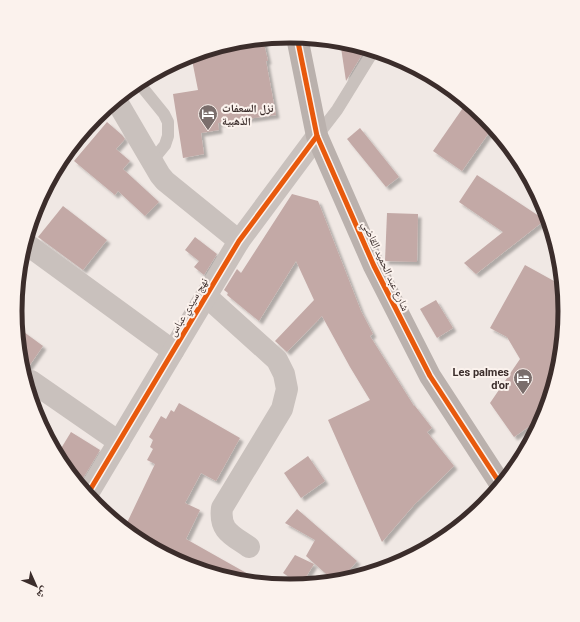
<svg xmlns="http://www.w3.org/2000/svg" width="580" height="622" font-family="Roboto,'Noto Naskh Arabic',sans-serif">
<defs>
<filter id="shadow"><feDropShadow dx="3.5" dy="3.5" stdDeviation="1" flood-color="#0004"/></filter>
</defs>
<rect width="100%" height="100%" fill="#f0e8e4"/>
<!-- building -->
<g fill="#c3a9a6" filter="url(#shadow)">
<polygon points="263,39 268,61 266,61 276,115 218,123 219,130 201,133 204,154 183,158 173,94 198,90 191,55 237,41"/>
<polygon points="340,41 366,48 346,81"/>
<polygon points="467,102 485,117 493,127 462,171 433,151"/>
<polygon points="107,122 122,135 125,139 116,149 130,161 123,169 159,202 145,216 118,191 115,195 74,161"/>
<polygon points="360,128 399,177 386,187 347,139"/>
<polygon points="477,175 545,220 476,274 464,263 503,232 459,202"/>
<polygon points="292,194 318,201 361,311 373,334 370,336 414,406 415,406 432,428 427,432 454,466 414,505 382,542 328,420 370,400 350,367 322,316 287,352 275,341 314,300 296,261 259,321 227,295 228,293 224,290 237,269 241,273"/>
<polygon points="63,206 107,240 83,270 38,237"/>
<polygon points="387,213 418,214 417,262 385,261"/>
<polygon points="195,237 217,254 204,275 194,267 199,261 185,250"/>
<polygon points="525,265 563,286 565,311 560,365 544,416 514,437 490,403 520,359 507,337 490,328"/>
<polygon points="436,300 453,328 437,338 420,309"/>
<polygon points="17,327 43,346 27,369 23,372 20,364"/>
<polygon points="179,403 240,438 216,481 201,473 185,503 200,510 186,539 259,580 258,583 236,581 185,565 137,540 124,529 155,464 147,460 153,449 150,447 153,440 149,437 161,416 166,419 171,410 174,412"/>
<polygon points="71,432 100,450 79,485 61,464 57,455"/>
<polygon points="308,456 325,481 301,498 284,473"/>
<polygon points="297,509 357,561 340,581 335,582 306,556 315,540 285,523"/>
<polygon points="295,555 314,564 301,585 283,573"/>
</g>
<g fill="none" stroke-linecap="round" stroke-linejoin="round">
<!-- lane -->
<g stroke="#c9c1bd" stroke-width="12">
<polyline points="138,82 164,114 168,122 168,136 165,145 152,161"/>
<polyline points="317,136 337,110 374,50"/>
</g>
<!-- street -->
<g stroke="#c9c1bd" stroke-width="22">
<polyline points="116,100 160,175 165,181 239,241"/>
<polyline points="25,243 173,351"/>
<path d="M206,296L277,360L284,374L287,389L282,409L222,508C219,531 232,535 249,547"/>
<polyline points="31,381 119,442"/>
<polyline points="87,495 239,241 317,136"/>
</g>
<!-- secondary -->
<polyline stroke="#bab1ad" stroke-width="22" points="297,37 317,136 374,266 430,376 501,485"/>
<defs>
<g id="cycleway">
<polyline points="297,37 317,136 374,266 430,376 501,485"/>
<polyline points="87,495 239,241 317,136"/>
</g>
</defs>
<!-- cycleway casing -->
<use href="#cycleway" stroke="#fbf2ed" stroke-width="8"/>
<!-- cycleway -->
<use href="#cycleway" stroke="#e8590c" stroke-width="5"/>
</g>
<!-- icons -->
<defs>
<symbol id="hotel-pin" viewBox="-11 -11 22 30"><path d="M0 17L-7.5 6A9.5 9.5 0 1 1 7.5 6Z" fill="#7a6e6c" stroke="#fbf2ed"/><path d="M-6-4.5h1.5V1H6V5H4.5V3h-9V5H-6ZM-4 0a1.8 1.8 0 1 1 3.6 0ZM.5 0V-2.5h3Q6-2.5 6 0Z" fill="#fff"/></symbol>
</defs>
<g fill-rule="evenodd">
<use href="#hotel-pin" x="197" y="103" width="22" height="30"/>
<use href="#hotel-pin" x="512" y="367" width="22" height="30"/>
</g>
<g text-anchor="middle" stroke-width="4" stroke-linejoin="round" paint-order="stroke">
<!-- poi labels -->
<g font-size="11" font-weight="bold" fill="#3b2d2b" stroke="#fbf2ed" text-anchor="start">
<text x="222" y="112">نزل السعفات<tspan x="222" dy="13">الذهبية</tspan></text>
<text x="509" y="376" text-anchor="end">Les palmes<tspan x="509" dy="13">d'or</tspan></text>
</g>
<!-- street labels -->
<g font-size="11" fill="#3b2d2b" stroke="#fbf2ed">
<text transform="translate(386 266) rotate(65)" y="4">شارع عبد الحميد القاضي</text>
<text transform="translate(188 307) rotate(-59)" y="4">نهج سيدي عباس</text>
</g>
</g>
<!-- crop -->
<path d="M0 0H580V622H0ZM22 311a268 268 0 1 1 536 0a268 268 0 1 1-536 0Z" fill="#fbf2ed" fill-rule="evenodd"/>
<path fill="none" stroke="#3b2d2b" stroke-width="5" d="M22 311a268 268 0 1 1 536 0a268 268 0 1 1-536 0Z"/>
<!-- north arrow -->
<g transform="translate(36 586) rotate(135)" stroke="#fbf2ed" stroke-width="3" paint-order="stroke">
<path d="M0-3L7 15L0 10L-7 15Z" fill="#3b2d2b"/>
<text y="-6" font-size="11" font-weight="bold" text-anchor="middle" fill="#3b2d2b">ش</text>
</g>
</svg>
